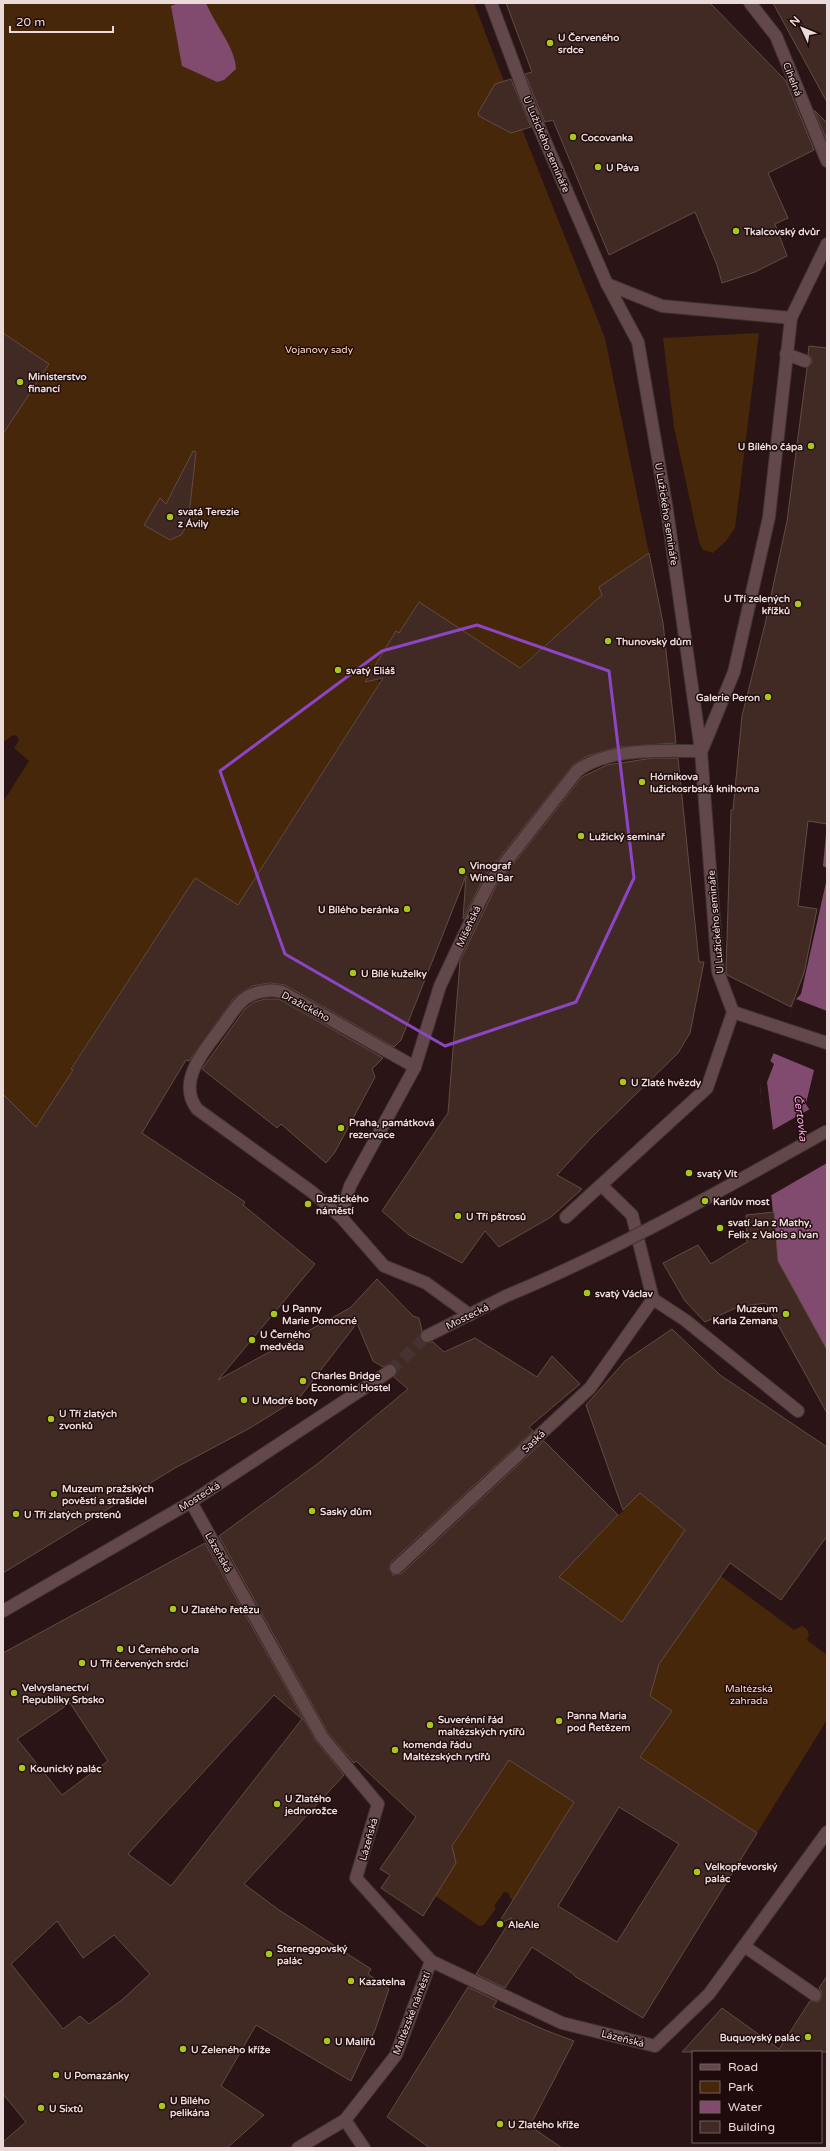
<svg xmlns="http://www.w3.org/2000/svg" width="830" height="2151" font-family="'Varela Round',sans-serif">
<rect width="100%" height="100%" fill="#2a1415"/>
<!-- green -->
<g fill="#472709">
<polygon points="3,3 474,3 522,129 605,338 649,553 599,587 602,595 519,668 418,603 399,633 397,632 371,676 380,682 238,905 195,878 71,1068 73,1070 36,1127 3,1094 3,802 29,761 14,748 19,740 17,736 13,735 5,741 3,740 3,434 49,364 3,333"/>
<polygon points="759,333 735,528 726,541 713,553 703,550 699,542 674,427 663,338"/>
<polygon points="640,1493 689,1532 622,1622 594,1602 549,1587"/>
<polygon points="721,1576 794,1630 802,1626 807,1629 809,1635 807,1640 827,1655 827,1720 757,1833 640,1757 672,1711 647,1694 652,1673"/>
<polygon points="509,1760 574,1802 513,1900 510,1898 509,1893 504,1892 494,1906 496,1908 484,1925 479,1926 434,1895 446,1856"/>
</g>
<!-- water -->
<g fill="#804b6f">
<path d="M178,3H206C214,23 236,49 236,69L224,80L217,82L182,66L171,6Z"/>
<polygon points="827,823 827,868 823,866"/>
<polygon points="827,878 827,1053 815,1070 806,1104 827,1139 827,1350 778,1261 760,1086 796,999 801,994"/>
</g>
<!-- pier -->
<polygon fill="#2a1415" points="796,999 827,1011 827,1053 820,1072 822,1073 816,1072 808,1104 827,1135 827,1163 770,1196 760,1086 769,1060 774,1064 767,1082 773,1130 810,1109 806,1104 814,1070 773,1053"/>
<!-- building -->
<g fill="#402a23" stroke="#634b43" fill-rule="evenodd">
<polygon points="506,3 710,3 786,81 814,150 768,173 788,218 775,224 787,256 755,272 722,283 717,265 695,212 609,255 553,120 545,122 533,94 525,74 532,72"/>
<polygon points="773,3 827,3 827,102"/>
<polygon points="511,79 531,127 511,133 479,116 478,113 495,84"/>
<polygon points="814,110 827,123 827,141"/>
<polygon points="3,333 49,364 3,434"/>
<polygon points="809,346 827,348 827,824 808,821 798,906 817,909 804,973 791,1007 727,975 726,971 731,810 733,810 742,716 765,624 787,521 807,368 812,363 812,359 808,354"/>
<polygon points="193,451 196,452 188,524 181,535 170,540 144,525 160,498 166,504"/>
<path d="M649,553L663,623L676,743L618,747L587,756L573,765L484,877L463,919L466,876L401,1040L394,1047L285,985L269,983L252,986L234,998L189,1061L186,1060L142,1133L245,1202L243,1205L315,1264L218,1380L350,1308L377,1279L413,1316L419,1318L422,1331L420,1336L423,1342H433L444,1352L475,1338L537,1377L552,1356L580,1384L529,1427L533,1431L391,1562L389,1569L393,1575L401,1574L544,1441L618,1515L559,1577L622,1622L685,1530L640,1493L623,1510L586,1405L625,1361L672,1329L720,1375L827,1447V1536L781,1600L730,1563L659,1664L650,1696L672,1711L640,1757L757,1833L643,2018L576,1977L572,1973L532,1947L505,1988L476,1974L512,1918L498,1924L574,1802L509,1760L452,1846L456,1863L423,1916L381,1888L390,1875L380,1869L416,1817L356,1761L354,1763L328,1733L219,1536L320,1462L408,1389L394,1377L397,1371L394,1365L389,1364L383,1367L373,1361L357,1323L300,1397L250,1428L175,1468L3,1573V1094L36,1127L73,1070L71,1069L195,878L238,905L383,678L365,682L396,631L399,633L419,602L520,668L602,595L599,587ZM619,1807L679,1844L617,1942L558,1906Z"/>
<polygon points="653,758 678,758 699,962 704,962 690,1033 678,1053 591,1138 557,1175 582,1189 551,1217 499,1247 485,1231 462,1263 409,1235 382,1211 448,1113 460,961 496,886 582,777 607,765"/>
<polygon points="265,999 279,999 383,1058 372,1069 375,1077 335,1152 326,1163 281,1124 277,1128 202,1069 245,1009 254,1002"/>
<polygon points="774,1212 778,1261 827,1350 827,1413 766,1303 738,1307 705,1322 685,1301 663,1263 698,1245 711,1264 747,1242 746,1215"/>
<path d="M205,1543L316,1741L344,1775L244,1884L279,1910L371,1969L368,1974L389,1989L375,2030L351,2081L256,2025L221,2086L264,2115L227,2148H3V2142L26,2122L3,2094V1653ZM274,1695L302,1719L171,1886L128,1854ZM70,1703L108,1761L62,1795L17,1739ZM57,1921L83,1958L114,1935L150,1974L122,2000L89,2024L80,2016L63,2029L11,1964Z"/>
<polygon points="827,1976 827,2052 682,2052 722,2008 779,2049 810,2001 818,2002 821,1999 822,1992 819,1988"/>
<polygon points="468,1987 497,2001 493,2007 545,2030 574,2041 530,2126 562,2148 430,2148 387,2117"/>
</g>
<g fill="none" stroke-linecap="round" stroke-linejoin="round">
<!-- minor-tunnel -->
<polyline stroke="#473233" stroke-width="12" stroke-dasharray="12 6" stroke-linecap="butt" points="390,1371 427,1336"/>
<defs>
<g id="minor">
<polyline points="491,3 526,97 607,284 638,342 667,510 701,751 718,972 733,1012 707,1088 566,1217"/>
<polyline points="750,3 776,36 827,161"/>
<polyline points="607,284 662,306 791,318"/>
<polyline points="786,354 805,361"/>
<polyline points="702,750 734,672 769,517 791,318 827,244"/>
<polyline points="733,1012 827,1043"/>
<path d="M415,1067L282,992C271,989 257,991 247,997C236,1004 229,1018 221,1028C205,1050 176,1081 197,1109L312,1192L341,1217L384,1266L426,1283L470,1315"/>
<polyline points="601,1185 632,1215 653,1299 685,1320 798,1411"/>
<path d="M341,1217L350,1186L415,1067L440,986L479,903L490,882L577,771C609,747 662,751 701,751"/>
<polyline points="427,1336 506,1296"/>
<polyline points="191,1502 322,1737 378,1804 356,1878 431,1961 562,2023 655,2046 709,1994 827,1832"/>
<polyline points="396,1568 590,1388 653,1299"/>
<polyline points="3,1611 191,1502 390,1371"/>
<polyline points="744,1946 815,1995"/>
<polyline points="345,2120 364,2148"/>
<polyline points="298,2148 345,2120 396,2055 431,1961"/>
</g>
</defs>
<!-- minor casing -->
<use href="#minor" stroke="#413232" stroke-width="14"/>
<!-- minor -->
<use href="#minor" stroke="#624848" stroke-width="12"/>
<defs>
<path id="minor-bridge" d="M506,1296C617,1250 722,1190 827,1131"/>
</defs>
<!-- minor-bridge casing -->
<use href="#minor-bridge" stroke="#413232" stroke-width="14" stroke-linecap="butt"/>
<!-- minor-bridge -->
<use href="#minor-bridge" stroke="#624848" stroke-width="12"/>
</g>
<!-- marked area -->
<path fill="none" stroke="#8c46c3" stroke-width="3" stroke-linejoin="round" d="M477,625L609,671L634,878L576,1002L445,1046L285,954L220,771L382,651Z"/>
<!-- markers -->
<g fill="#a8c71b" stroke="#200b0c" stroke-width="1.5">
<circle cx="550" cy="43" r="4"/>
<circle cx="573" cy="137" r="4"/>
<circle cx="598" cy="167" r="4"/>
<circle cx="736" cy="231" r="4"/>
<circle cx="20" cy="382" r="4"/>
<circle cx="811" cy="446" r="4"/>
<circle cx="170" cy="517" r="4"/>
<circle cx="798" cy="604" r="4"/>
<circle cx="608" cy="641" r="4"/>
<circle cx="338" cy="670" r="4"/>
<circle cx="768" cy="697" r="4"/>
<circle cx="642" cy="782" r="4"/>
<circle cx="581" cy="836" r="4"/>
<circle cx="462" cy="871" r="4"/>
<circle cx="407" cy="909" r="4"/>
<circle cx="353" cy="973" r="4"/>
<circle cx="623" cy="1082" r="4"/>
<circle cx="341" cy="1128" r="4"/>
<circle cx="689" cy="1173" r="4"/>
<circle cx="705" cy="1201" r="4"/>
<circle cx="308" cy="1204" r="4"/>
<circle cx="458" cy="1216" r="4"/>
<circle cx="720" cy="1228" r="4"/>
<circle cx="587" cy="1293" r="4"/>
<circle cx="274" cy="1314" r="4"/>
<circle cx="786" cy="1314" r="4"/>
<circle cx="252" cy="1340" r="4"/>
<circle cx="303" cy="1381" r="4"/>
<circle cx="244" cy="1400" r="4"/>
<circle cx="51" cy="1419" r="4"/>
<circle cx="54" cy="1494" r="4"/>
<circle cx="312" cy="1511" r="4"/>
<circle cx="16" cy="1514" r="4"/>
<circle cx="173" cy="1609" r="4"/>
<circle cx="120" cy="1649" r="4"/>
<circle cx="82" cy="1663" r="4"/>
<circle cx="14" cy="1693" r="4"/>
<circle cx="559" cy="1721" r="4"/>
<circle cx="430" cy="1725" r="4"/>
<circle cx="395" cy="1750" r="4"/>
<circle cx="22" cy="1768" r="4"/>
<circle cx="277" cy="1804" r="4"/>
<circle cx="697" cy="1872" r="4"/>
<circle cx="500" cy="1924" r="4"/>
<circle cx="269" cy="1954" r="4"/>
<circle cx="351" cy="1981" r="4"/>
<circle cx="808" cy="2037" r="4"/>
<circle cx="327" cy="2041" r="4"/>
<circle cx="183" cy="2049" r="4"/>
<circle cx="56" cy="2075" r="4"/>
<circle cx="162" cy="2106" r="4"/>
<circle cx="41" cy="2108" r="4"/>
<circle cx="500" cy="2124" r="4"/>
</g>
<g text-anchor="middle" stroke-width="3" stroke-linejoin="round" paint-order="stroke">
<!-- poi labels -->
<g font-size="10" font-weight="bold" fill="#eadada" stroke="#200b0c" text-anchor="start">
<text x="558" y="41">U Červeného<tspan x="558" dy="12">srdce</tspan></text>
<text x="581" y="141">Cocovanka</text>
<text x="606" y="171">U Páva</text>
<text x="744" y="235">Tkalcovský dvůr</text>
<text x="28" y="380">Ministerstvo<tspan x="28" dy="12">financí</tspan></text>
<text x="803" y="450" text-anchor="end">U Bílého čápa</text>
<text x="178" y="515">svatá Terezie<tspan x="178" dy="12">z Ávily</tspan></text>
<text x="790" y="602" text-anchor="end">U Tří zelených<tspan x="790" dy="12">křížků</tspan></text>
<text x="616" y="645">Thunovský dům</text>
<text x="346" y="674">svatý Eliáš</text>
<text x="760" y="701" text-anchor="end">Galerie Peron</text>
<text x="650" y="780">Hórnikova<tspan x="650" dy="12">lužickosrbská knihovna</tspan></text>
<text x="589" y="840">Lužický seminář</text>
<text x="470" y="869">Vinograf<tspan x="470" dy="12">Wine Bar</tspan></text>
<text x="399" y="913" text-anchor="end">U Bílého beránka</text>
<text x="361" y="977">U Bílé kuželky</text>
<text x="631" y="1086">U Zlaté hvězdy</text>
<text x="349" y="1126">Praha, památková<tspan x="349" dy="12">rezervace</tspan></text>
<text x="697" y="1177">svatý Vít</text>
<text x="316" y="1202">Dražického<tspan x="316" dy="12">náměstí</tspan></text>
<text x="713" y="1205">Karlův most</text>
<text x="466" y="1220">U Tří pštrosů</text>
<text x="728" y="1226">svatí Jan z Mathy,<tspan x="728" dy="12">Felix z Valois a Ivan</tspan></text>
<text x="595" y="1297">svatý Václav</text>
<text x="282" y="1312">U Panny<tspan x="282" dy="12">Marie Pomocné</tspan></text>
<text x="778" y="1312" text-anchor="end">Muzeum<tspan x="778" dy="12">Karla Zemana</tspan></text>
<text x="260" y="1338">U Černého<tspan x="260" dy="12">medvěda</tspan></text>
<text x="311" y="1379">Charles Bridge<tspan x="311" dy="12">Economic Hostel</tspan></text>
<text x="252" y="1404">U Modré boty</text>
<text x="59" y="1417">U Tří zlatých<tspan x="59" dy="12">zvonků</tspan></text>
<text x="62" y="1492">Muzeum pražských<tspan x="62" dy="12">pověstí a strašidel</tspan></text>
<text x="320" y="1515">Saský dům</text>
<text x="24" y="1518">U Tří zlatých prstenů</text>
<text x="181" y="1613">U Zlatého řetězu</text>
<text x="128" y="1653">U Černého orla</text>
<text x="90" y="1667">U Tří červených srdcí</text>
<text x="22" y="1691">Velvyslanectví<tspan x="22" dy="12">Republiky Srbsko</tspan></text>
<text x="567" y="1719">Panna Maria<tspan x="567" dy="12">pod Řetězem</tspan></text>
<text x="438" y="1723">Suverénní řád<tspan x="438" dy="12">maltézských rytířů</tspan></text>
<text x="403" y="1748">komenda řádu<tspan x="403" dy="12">Maltézských rytířů</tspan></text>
<text x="30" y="1772">Kounický palác</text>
<text x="285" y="1802">U Zlatého<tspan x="285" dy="12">jednorožce</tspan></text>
<text x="705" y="1870">Velkopřevorský<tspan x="705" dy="12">palác</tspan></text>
<text x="508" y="1928">AleAle</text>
<text x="277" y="1952">Sterneggovský<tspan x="277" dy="12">palác</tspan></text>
<text x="359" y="1985">Kazatelna</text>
<text x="800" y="2041" text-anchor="end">Buquoyský palác</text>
<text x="335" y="2045">U Malířů</text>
<text x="191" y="2053">U Zeleného kříže</text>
<text x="64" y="2079">U Pomazánky</text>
<text x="170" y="2104">U Bílého<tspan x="170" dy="12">pelikána</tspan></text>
<text x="49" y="2112">U Sixtů</text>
<text x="508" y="2128">U Zlatého kříže</text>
</g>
<!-- street labels -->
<g font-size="10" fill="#eadada" stroke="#200b0c">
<text transform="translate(793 79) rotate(68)" y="4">Cihelná</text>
<text transform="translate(547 144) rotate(67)" y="4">U Lužického semináře</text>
<text transform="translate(667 514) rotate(81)" y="4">U Lužického semináře</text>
<text transform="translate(715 922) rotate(-95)" y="4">U Lužického semináře</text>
<text transform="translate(468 926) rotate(-65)" y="4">Míšeňská</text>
<text transform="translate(306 1006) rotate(28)" y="4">Dražického</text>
<text transform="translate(467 1316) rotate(-26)" y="4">Mostecká</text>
<text transform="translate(533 1441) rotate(-43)" y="4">Saská</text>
<text transform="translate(199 1496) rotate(-32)" y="4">Mostecká</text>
<text transform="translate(219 1552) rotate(61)" y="4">Lázeňská</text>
<text transform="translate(368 1839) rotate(-74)" y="4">Lázeňská</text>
<text transform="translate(411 2013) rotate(-69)" y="4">Maltézské náměstí</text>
<text transform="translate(623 2038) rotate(14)" y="4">Lázeňská</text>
</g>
<!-- park labels -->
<g font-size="10" fill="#fadcc4" stroke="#200b0c">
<text x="319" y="353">Vojanovy sady</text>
<text x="749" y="1692">Maltézská<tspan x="749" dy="12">zahrada</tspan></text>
</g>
<!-- water labels -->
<g font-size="11" font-style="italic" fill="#feace2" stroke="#200b0c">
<text transform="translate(801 1118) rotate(83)" y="4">Čertovka</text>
</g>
</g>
<!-- border -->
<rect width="830" height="2151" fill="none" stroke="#eadada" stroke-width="8"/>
<!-- legend -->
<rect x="692" y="2051" width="130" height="92" fill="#200b0c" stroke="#715e5e"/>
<rect x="700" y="2064" width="20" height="6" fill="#624848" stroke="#715e5e"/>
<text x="728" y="2071" font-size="12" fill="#eadada">Road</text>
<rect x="700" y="2081" width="20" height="12" fill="#472709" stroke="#715e5e"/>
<text x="728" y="2091" font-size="12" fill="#eadada">Park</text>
<rect x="700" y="2101" width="20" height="12" fill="#804b6f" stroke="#715e5e"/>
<text x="728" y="2111" font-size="12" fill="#eadada">Water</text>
<rect x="700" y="2121" width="20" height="12" fill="#402a23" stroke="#715e5e"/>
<text x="728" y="2131" font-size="12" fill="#eadada">Building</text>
<!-- north arrow -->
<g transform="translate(802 28) rotate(314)" stroke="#200b0c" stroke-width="3" paint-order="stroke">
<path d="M0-3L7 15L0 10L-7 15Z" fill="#eadada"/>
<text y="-6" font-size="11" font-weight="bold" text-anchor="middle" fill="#eadada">N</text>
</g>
<!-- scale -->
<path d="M10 26v6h103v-6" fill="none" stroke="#eadada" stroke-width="2"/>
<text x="16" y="26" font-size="12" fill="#eadada" stroke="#200b0c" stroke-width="3" paint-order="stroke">20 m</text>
</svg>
